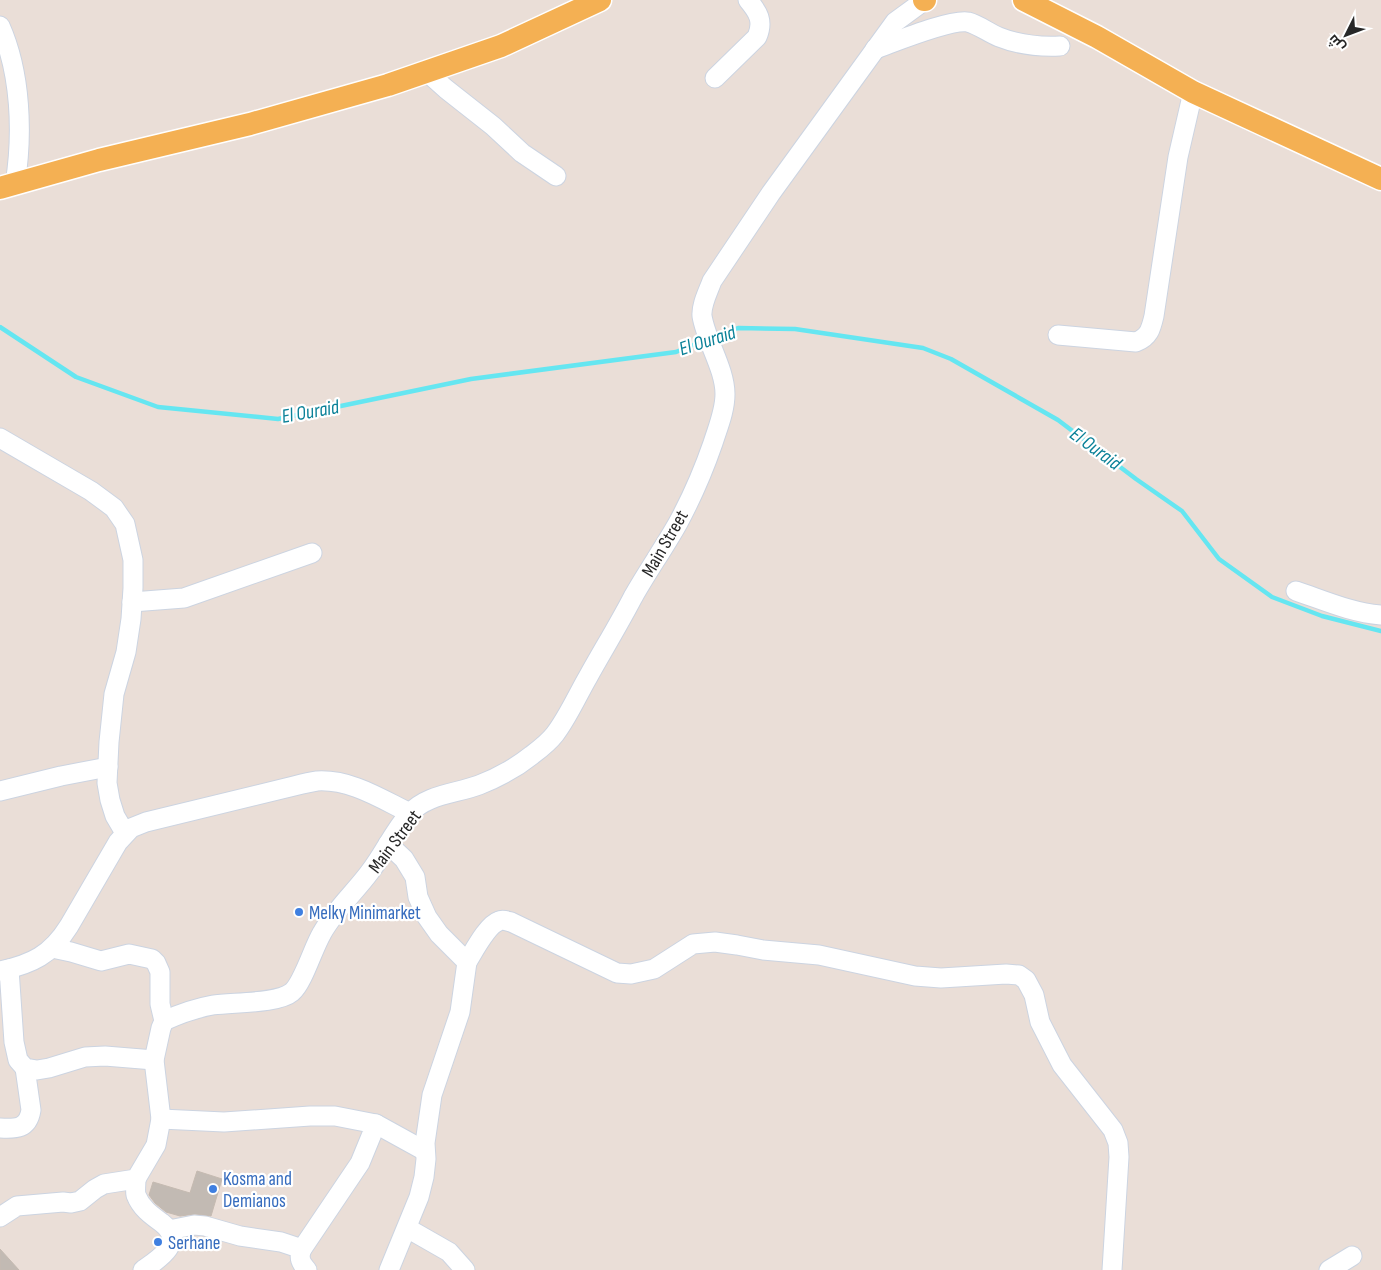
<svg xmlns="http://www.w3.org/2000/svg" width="1381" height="1270" font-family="'Sofia Sans Condensed',Cairo,sans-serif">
<rect width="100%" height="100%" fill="#eaded7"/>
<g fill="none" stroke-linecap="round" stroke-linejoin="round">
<!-- stream -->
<g stroke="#65e6f1" stroke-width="4.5">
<polyline points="0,327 76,377 158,407 278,419 471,379 676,352 705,340"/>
<polyline points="712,338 738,328 795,329 923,348 951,359 1058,420 1136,479 1182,511 1219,559 1272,597 1322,616 1381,631"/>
</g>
</g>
<!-- building -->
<g fill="#c2bab3" stroke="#c5bab1">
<polygon points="197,1171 222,1179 211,1216 195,1214 180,1216 166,1212 155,1203 149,1195 153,1182 190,1193"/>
<polygon points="0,1249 19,1270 0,1270"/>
</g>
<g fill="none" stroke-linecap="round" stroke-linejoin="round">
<defs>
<g id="minor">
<path d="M0,26C21,73 23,134 15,184"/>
<path d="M875,49C895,42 950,19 968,22C979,25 989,33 999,37C1019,45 1039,47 1060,46"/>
<polyline points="427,72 446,89 493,126 522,153 556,176"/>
<path d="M715,78L757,37C764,21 758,12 748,0"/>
<path d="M1058,335L1136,342C1149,337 1151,329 1154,316L1178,157L1193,92"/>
<polyline points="0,438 91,491 114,508 125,524 133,560 133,588 131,619 126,652 114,694 109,742 107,783 110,800 115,816 125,833"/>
<path d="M1296,591C1323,600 1352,613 1381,615"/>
<polyline points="132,602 184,598 312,553"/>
<polyline points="0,791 61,776 108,767"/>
<polyline points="388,844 404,859 415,877 418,897 427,917 439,934 467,962 460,1012 432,1095 425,1143 426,1159 424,1177 419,1197 389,1270"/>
<polyline points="52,948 71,952 101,961 129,954 152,959 156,963 160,972 160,1004 164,1021"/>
<path d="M467,962C474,951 487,925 499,921C503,919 507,921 511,922L617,973L631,974L654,969L693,944L715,942L737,945L763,950L819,955L915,976L941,978L1006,974L1019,975L1026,980L1034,995L1040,1022L1062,1065L1113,1130L1118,1143L1119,1157L1112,1270"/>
<polyline points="9,969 14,1042 18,1060 25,1068 37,1070 49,1068 85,1057 105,1056 154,1060"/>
<path d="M0,971C32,964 51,955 69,926L118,842L131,828L146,822L294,786C302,784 310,782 317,781C351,779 381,799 410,813"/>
<path d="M161,1119L224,1122L310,1116H335L376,1124L360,1163L302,1249C298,1258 301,1263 307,1270"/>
<polyline points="376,1124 425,1151"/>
<path d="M0,1128C16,1129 28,1129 31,1110L25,1068"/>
<path d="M136,1179C136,1184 135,1190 136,1195C141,1208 151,1215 162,1223C186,1242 159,1259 143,1270"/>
<path d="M0,1217L17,1206L63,1202L71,1203L80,1201L95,1189L104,1184L136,1179L156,1145L161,1119L154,1060L161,1028L164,1021C179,1014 196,1008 213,1005C232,1002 278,1004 292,992C303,983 313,948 322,933C334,911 354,893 369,873C384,854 393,832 409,814C427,794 455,794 479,785C497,778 517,767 532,755C540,749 549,742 555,734C568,717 577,696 588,677C603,650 619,624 633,597C647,572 664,548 678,523C691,499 704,469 713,443C718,427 725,411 725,394C725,369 706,341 702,316C701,305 708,292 712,281L771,193L895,22L925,0"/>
<polyline points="407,1228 449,1252 465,1270"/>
<polyline points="169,1230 194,1225 205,1226 240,1236 281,1242 302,1249"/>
<polyline points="1329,1270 1352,1256"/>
</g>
<g id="major">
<polyline points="924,0 925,0"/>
<polyline points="1024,0 1097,37 1193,92 1381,179"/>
<polyline points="0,188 99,160 250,124 388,85 501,46 600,0"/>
</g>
</defs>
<!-- minor casing -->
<use href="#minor" stroke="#ccd4e1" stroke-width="21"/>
<!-- major casing -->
<use href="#major" stroke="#fff" stroke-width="25"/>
<!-- minor -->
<use href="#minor" stroke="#fff" stroke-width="19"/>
<!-- major -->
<use href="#major" stroke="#f4b053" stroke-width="22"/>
</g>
<!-- markers -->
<g fill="#3f7fe0" stroke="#fff" stroke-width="2">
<circle cx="299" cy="912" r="5"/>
<circle cx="213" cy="1189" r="5"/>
<circle cx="158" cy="1242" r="5"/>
</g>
<g text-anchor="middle" stroke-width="4.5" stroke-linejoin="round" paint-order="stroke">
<!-- street labels -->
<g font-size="19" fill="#272727" stroke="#fff">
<text transform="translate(664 543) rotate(-60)" y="7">Main Street</text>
<text transform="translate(394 841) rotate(-53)" y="7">Main Street</text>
</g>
<!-- shop labels -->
<g font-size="19" fill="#366cbe" stroke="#fff" text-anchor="start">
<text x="309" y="919">Melky Minimarket</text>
<text x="223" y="1185">Kosma and<tspan x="223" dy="22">Demianos</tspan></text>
<text x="168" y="1249">Serhane</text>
</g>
<!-- water labels -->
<g font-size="20" font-style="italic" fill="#0a8198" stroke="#fff">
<text transform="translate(707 340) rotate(-18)" y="7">El Ouraid</text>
<text transform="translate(310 411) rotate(-10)" y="7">El Ouraid</text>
<text transform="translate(1096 448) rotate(36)" y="7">El Ouraid</text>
</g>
</g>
<!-- north arrow -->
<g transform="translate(1346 35) rotate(228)" stroke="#ffffff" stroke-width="4" paint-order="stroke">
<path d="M0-4L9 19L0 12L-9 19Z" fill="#272727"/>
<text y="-8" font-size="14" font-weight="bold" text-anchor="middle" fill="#272727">ش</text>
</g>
</svg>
